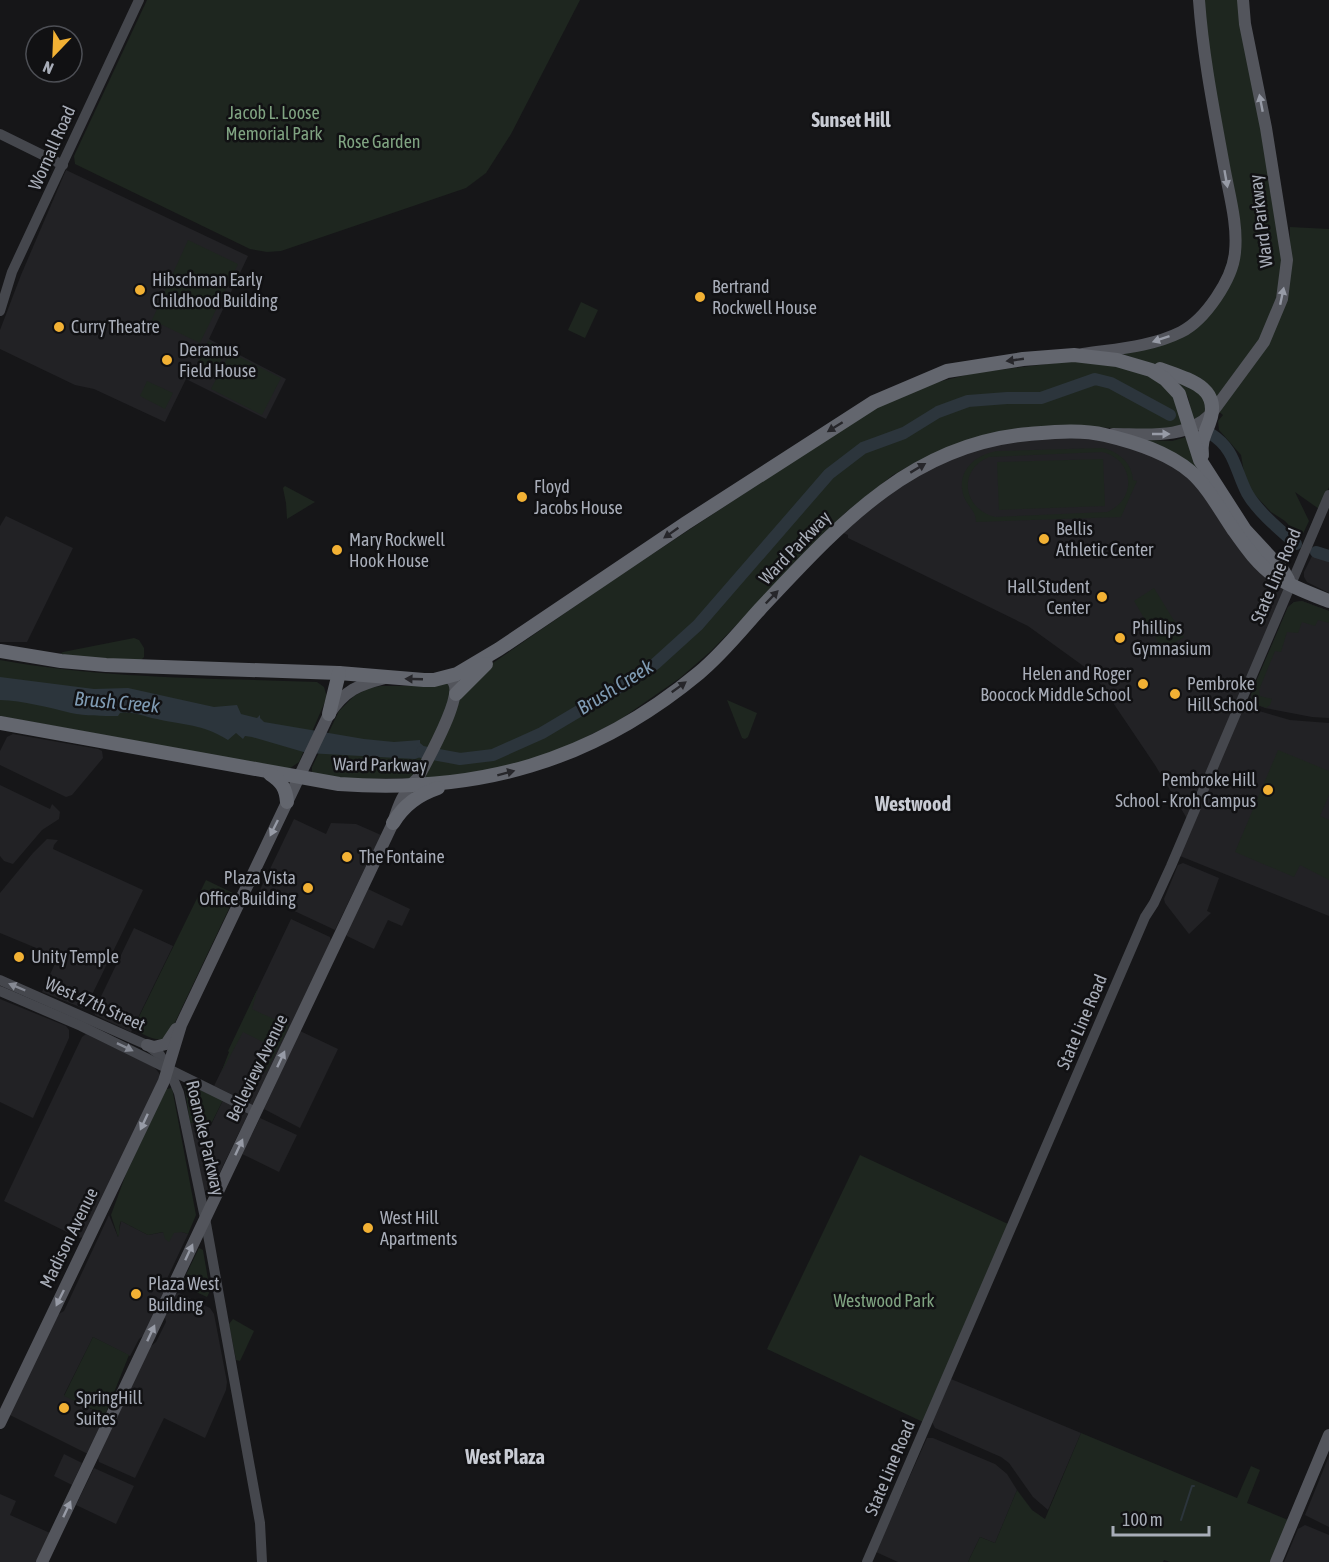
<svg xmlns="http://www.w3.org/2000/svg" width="1329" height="1562" font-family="'Asap Condensed',sans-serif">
<rect width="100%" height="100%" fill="#161618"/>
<!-- built -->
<g fill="#222225">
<polygon points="66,170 248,256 209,339 286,379 266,419 186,379 165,422 94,389 75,385 0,349 0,330 21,275"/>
<polygon points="1103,434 1192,474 1284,589 1241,713 1247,710 1259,711 1290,720 1329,723 1329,916 1175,854 1189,822 1155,765 1093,673 1028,626 848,538 848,535 841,532 897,481 973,444"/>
<polygon points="6,516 73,548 27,642 0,642 0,526"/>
<polygon points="1313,554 1329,559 1329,593 1307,582 1304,577 1304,572"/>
<polygon points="1302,601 1329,611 1329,718 1312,717 1265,708 1253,703 1250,697 1288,607 1294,602"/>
<polygon points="13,734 98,749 102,751 103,758 72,795 66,797 0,765 0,751 7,737"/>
<polygon points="0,785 50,809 52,804 60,812 59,819 42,830 13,864 4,861 0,856"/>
<polygon points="294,819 326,834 331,823 356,824 381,835 335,930 258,894"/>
<polygon points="47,839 58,840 54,845 53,849 143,890 85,1009 42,992 58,957 0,933 0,893 33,853"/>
<polygon points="1183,863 1219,878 1207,911 1211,913 1189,934 1165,903 1164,899 1178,865"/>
<polygon points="368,889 410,909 402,926 388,920 374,949 347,936 346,934"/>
<polygon points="291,919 330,937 331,942 253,1104 251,1104 214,1086 251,1010 251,1003"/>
<polygon points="134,928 173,946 131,1032 95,1015 94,1011"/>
<polygon points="0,999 66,1026 69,1030 69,1038 33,1118 0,1102"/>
<polygon points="300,1031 338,1049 300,1128 264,1109"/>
<polygon points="86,1034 154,1067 159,1073 160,1077 84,1237 79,1238 4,1201 82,1037"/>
<polygon points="223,1100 248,1114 208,1197 204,1195 190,1123 205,1121 212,1123"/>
<polygon points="260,1118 297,1135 279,1172 242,1154"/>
<polygon points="109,1215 118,1237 121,1221 148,1235 164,1232 182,1232 188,1234 165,1283 166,1289 144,1335 139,1339 130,1356 93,1337 64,1395 105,1416 87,1453 86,1453 10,1415 57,1315 64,1311"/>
<polygon points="179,1293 210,1308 214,1314 227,1382 226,1390 205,1438 164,1418 135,1478 99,1462 98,1458 150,1347 156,1342 166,1322 165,1317 175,1294"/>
<polygon points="951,1379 1081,1433 1048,1510 1033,1497 1009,1463 1001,1457 935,1428 932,1422"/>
<polygon points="927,1438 933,1438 995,1464 1007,1474 1017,1490 995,1543 980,1537 968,1562 898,1562 876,1552"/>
<polygon points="64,1454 82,1463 72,1485 54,1476"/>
<polygon points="1329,1456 1329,1527 1305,1515"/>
<polygon points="94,1468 134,1486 116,1524 76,1505"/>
<polygon points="0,1494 16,1501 10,1515 50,1533 37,1562 0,1562"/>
<polygon points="1305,1525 1329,1535 1329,1562 1284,1562 1298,1529"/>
</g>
<!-- green -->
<g fill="#1e261f" fill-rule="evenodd">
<polygon points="147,0 580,0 511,134 486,173 466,188 281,251 267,252 250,249 75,164 74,156"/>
<polygon points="1202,0 1239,0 1283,247 1278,295 1261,337 1215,400 1159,366 1122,354 1210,314 1240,223 1209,54"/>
<polygon points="1290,227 1329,229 1329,487 1319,509 1295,492 1309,521 1301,538 1285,521 1271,512 1253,493 1245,478 1241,455 1219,430 1218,421 1223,415 1218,411 1265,347 1290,270"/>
<polygon points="188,240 238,264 200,343 152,320"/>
<polygon points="581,302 598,310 585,338 568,330"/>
<polygon points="208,341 226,350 215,373 197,364"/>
<polygon points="230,352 281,378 262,415 211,389"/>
<polygon points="1080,360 1144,370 1176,396 1185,425 1156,430 1069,426 1019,428 973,438 920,460 893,475 846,512 711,651 680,678 618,721 572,744 533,759 477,773 426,780 405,778 348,779 312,773 312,767 339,711 354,696 369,688 381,686 419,686 490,665 613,580 874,408 930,384 974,373"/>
<polygon points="147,381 173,393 165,409 140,396"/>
<polygon points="1177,381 1202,390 1208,410 1196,421 1193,419 1188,397"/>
<polygon points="1186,437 1200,472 1145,440 1172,441"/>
<path d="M1103,448C1119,452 1132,463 1133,480L1137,481L1121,517L976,522C976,511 968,507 964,497C955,472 975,454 998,451ZM1102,452C1134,459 1138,499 1107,512L995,517C963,509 957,470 989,457Z"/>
<polygon points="1103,459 1105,506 999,510 997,462"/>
<polygon points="285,486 313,501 315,502 287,519 286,503 283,488"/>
<polygon points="1154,588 1184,637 1163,650 1134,601"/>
<polygon points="1302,601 1329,611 1329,623 1318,620 1315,626 1302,622 1298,633 1287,632 1281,652 1275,651 1259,690 1260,696 1272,699 1270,705 1266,708 1255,704 1251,699 1252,691 1288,607 1294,602"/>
<polygon points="134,638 139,640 144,648 144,657 139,662 59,655 63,652"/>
<path d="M0,660C105,679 211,678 317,682L324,687L327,697L299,762L289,769L0,716Z"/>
<polygon points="727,700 757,713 748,737 745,739 742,738"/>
<polygon points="1278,750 1329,771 1329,795 1320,816 1329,820 1329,880 1300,865 1294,877 1235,852"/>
<path d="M206,880L233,893L234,898L168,1037C156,1044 144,1034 133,1029Z"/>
<polygon points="258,988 252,1009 289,1026 266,1072 265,1071 273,1054 269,1051 271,1046 243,1032 221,1073 229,1052 228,1051"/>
<polygon points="184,1083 223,1100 211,1124 205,1121 190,1123"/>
<path d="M172,1088L196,1215L188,1234L182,1232L174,1233L169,1242L165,1239L163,1232L148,1235L121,1221C118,1227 121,1232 118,1237L111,1215L126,1174L166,1089Z"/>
<polygon points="860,1155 1008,1224 923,1422 767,1349"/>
<polygon points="199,1248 203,1250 210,1291 207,1297 181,1285"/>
<polygon points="233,1319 254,1331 240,1361 236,1360 229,1324"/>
<polygon points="93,1337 129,1355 105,1415 64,1396"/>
<polygon points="1081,1433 1237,1498 1251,1466 1260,1470 1247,1503 1288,1520 1270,1562 1170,1562 1164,1560 1163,1562 968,1562 980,1537 995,1543 1017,1490 1032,1510 1045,1519"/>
</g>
<!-- water -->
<path fill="#2c353c" d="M0,677L94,689L128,688L214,707L237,705L241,714L257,718L260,715V718L264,722L364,739L394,742L420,740V743L432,753L415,759L307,753L252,737L245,736L243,739L236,733L228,740C200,723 186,726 157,719C144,717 133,711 120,713L118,716C102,716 86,716 71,713C47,707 24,701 0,700Z"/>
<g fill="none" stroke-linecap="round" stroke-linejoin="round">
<!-- stream -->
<polyline stroke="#2c353c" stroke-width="2" points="1181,1520 1192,1486 1194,1486"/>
<!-- river -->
<g stroke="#2c353c" stroke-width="12">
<path d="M1211,434C1235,449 1235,470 1247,493C1257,511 1280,530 1296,544"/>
<polyline points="1316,552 1329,556"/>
<polyline points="422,752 460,759 493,755 542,733 631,680 655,664 698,625 829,474 863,448 904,433 938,412 968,401 1007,398 1041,398 1095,379 1111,383 1170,415"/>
</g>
<!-- secondary -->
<g stroke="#45474d" stroke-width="10">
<polyline points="0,134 63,165"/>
<polyline points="0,311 12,272 139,0"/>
<polyline points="0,980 147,1045 160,1055 169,1069 179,1093 205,1218 260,1523 262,1562"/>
<polyline points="0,991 81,1026 256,1112"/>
<polyline points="867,1562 1145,917 1154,903 1171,866 1329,495"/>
</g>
<!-- primary -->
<g stroke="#53555c" stroke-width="12">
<path d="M1083,354C1115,349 1151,347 1181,332C1205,320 1233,279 1235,252C1238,224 1229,194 1224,166C1214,111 1203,56 1199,0"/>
<path d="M1113,434C1147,434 1185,440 1211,414L1264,342L1282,299L1287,260L1266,128L1245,24L1243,0"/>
<polyline points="147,1045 154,1047 166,1044 176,1029"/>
<path d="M0,1423L164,1081L181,1025L329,714C345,690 358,685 385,678"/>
<path d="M42,1562L393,823C398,806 404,790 418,778C427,761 462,699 454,683C453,680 451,679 448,677"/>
<polyline points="1276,1562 1329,1435"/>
</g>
<!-- highway -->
<g stroke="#63666e" stroke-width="14">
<path d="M1160,369C1187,379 1223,387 1209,423C1205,434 1200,442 1202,455"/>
<polyline points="0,651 61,661 106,665 339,673 424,680 434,680 457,674 499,649 686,523 874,402 947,371 1023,359 1074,355 1117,360 1151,370 1165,379 1179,394 1200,460 1245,530 1283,571 1288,580"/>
<polyline points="456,694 486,664"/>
<polyline points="329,714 339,673"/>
<path d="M0,723L339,784C477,794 592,762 699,673C722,654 741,630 760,609C837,527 910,444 1029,434C1053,432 1081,429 1105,435C1135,442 1167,452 1191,472C1208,487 1220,510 1233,529C1245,546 1258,565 1276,577C1292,587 1311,594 1329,601"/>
<path d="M270,774C281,781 286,788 287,802"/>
<path d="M393,823C404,805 418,795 438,788"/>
</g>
</g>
<!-- one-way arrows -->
<defs><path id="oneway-solid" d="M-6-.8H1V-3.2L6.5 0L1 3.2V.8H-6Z" transform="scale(1.5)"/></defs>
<g fill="#979ba6">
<use href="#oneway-solid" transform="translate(1261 103) rotate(-101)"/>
<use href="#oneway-solid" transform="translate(1226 179) rotate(80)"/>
<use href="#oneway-solid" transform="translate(1282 296) rotate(-78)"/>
<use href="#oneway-solid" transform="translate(1161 339) rotate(161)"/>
<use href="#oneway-solid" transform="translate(1161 434)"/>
<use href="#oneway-solid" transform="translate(274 828) rotate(116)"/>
<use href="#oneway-solid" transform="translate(281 1059) rotate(-65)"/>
<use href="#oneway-solid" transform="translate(144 1122) rotate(115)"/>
<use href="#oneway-solid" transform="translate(239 1147) rotate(-65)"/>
<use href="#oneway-solid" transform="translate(189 1252) rotate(-65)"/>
<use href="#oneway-solid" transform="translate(60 1298) rotate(116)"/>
<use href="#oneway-solid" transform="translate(151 1333) rotate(-65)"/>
<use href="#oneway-solid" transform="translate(67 1509) rotate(-65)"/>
</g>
<g fill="#26262a">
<use href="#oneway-solid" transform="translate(1015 360) rotate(172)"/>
<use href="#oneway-solid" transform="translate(835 427) rotate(148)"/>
<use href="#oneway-solid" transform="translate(918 468) rotate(-31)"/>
<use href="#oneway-solid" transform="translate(671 533) rotate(145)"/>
<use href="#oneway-solid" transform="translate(772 597) rotate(-46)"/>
<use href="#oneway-solid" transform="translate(414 679) rotate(-178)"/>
<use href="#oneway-solid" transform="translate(679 687) rotate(-36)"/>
<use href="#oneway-solid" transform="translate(506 773) rotate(-15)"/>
</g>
<g fill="#858993">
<use href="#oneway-solid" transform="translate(17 987) rotate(-157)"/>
<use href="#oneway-solid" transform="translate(125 1047) rotate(26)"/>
</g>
<!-- markers -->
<g fill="#f2b134" stroke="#111113" stroke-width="2">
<circle cx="140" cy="290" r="6"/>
<circle cx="700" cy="297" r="6"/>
<circle cx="59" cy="327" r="6"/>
<circle cx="167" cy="360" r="6"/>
<circle cx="522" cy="497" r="6"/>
<circle cx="1044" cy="539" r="6"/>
<circle cx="337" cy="550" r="6"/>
<circle cx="1102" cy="597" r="6"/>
<circle cx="1120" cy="638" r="6"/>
<circle cx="1143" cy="684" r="6"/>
<circle cx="1175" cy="694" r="6"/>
<circle cx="1268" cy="790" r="6"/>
<circle cx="347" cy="857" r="6"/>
<circle cx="308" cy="888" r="6"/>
<circle cx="19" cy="957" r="6"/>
<circle cx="368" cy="1228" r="6"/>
<circle cx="136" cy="1294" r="6"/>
<circle cx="64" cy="1408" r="6"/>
</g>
<g text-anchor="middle" stroke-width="5" stroke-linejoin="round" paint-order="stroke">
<!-- park labels -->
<g font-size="18" fill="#7fa381" stroke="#111113">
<text x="274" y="119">Jacob L. Loose<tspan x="274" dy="21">Memorial Park</tspan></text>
<text x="379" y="148">Rose Garden</text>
<text x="884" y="1307">Westwood Park</text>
</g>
<!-- street labels -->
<g font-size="18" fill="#a8adb8" stroke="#111113">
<text transform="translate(52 148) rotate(-66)" y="6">Wornall Road</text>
<text transform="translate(1261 221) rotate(-97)" y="6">Ward Parkway</text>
<text transform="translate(795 548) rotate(-46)" y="6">Ward Parkway</text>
<text transform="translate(1276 576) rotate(-67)" y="6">State Line Road</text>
<text transform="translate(380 765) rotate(1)" y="6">Ward Parkway</text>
<text transform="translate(95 1004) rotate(24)" y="6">West 47th Street</text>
<text transform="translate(1082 1022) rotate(-67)" y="6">State Line Road</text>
<text transform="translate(257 1068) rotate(-64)" y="6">Belleview Avenue</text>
<text transform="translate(205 1138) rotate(77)" y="6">Roanoke Parkway</text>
<text transform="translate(69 1238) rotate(-64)" y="6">Madison Avenue</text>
<text transform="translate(890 1468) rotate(-67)" y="6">State Line Road</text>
</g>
<!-- poi labels -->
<g font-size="18" fill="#a8adb8" stroke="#111113" text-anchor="start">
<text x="152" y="286">Hibschman Early<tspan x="152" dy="21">Childhood Building</tspan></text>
<text x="712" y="293">Bertrand<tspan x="712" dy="21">Rockwell House</tspan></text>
<text x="71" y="333">Curry Theatre</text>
<text x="179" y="356">Deramus<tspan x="179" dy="21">Field House</tspan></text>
<text x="534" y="493">Floyd<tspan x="534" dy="21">Jacobs House</tspan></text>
<text x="1056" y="535">Bellis<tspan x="1056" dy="21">Athletic Center</tspan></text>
<text x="349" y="546">Mary Rockwell<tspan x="349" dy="21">Hook House</tspan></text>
<text x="1090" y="593" text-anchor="end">Hall Student<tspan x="1090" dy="21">Center</tspan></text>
<text x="1132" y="634">Phillips<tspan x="1132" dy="21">Gymnasium</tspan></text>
<text x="1131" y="680" text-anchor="end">Helen and Roger<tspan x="1131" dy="21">Boocock Middle School</tspan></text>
<text x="1187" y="690">Pembroke<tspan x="1187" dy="21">Hill School</tspan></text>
<text x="1256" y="786" text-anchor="end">Pembroke Hill<tspan x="1256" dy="21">School - Kroh Campus</tspan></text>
<text x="359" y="863">The Fontaine</text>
<text x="296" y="884" text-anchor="end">Plaza Vista<tspan x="296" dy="21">Office Building</tspan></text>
<text x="31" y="963">Unity Temple</text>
<text x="380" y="1224">West Hill<tspan x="380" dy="21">Apartments</tspan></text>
<text x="148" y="1290">Plaza West<tspan x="148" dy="21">Building</tspan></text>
<text x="76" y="1404">SpringHill<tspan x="76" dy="21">Suites</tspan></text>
</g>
<!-- neighbourhood labels -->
<g font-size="20" font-weight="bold" fill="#c9ccd4" stroke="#111113">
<text x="851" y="127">Sunset Hill</text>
<text x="913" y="811">Westwood</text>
<text x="505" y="1464">West Plaza</text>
</g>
<!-- water labels -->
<g font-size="20" font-style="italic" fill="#7f9bb3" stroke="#111113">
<text transform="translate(615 687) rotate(-32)" y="7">Brush Creek</text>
<text transform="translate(117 702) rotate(5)" y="7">Brush Creek</text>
</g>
</g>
<!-- north arrow -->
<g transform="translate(54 54) rotate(203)"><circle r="28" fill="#111113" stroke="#4d4f55" stroke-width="1.5"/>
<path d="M0-4.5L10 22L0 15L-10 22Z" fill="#f2b134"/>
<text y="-9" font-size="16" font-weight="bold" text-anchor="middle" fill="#a8adb8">N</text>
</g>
<!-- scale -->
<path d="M1113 1526v9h96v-9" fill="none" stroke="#a8adb8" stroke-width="3"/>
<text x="1122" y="1526" font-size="18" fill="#a8adb8" stroke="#111113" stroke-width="4.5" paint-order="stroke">100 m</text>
</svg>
